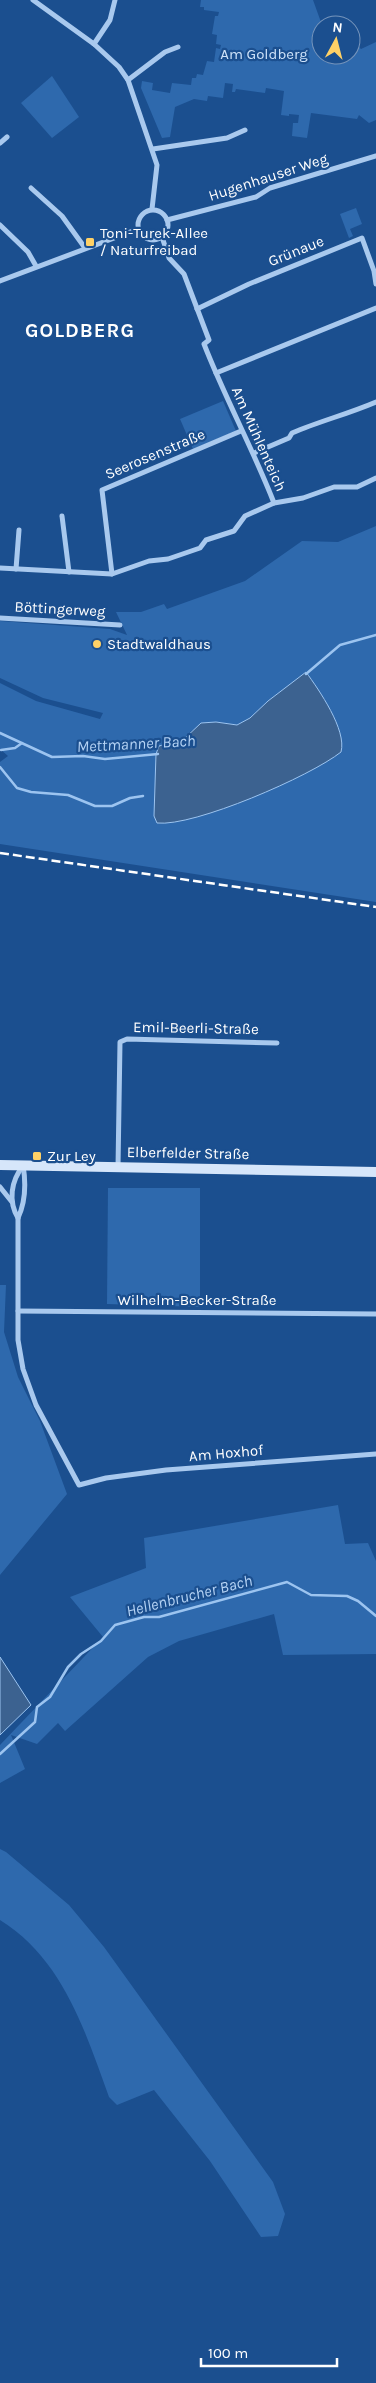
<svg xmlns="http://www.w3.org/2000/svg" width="376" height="2383" font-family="Karla,sans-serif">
<rect width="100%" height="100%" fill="#1b4f8f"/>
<!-- green -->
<g fill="#2e69ad" fill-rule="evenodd">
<polygon points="201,0 313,0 322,25 321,55 351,55 351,40 361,49 376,42 376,120 369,123 359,115 357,119 311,113 307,138 292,136 293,123 298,123 299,115 289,114 289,116 281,115 284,91 266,88 265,93 236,89 235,92 232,92 233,84 225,83 223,98 208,96 207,101 194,99 175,107 170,137 162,138 141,88 142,81 153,83 152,90 170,93 172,83 191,85 192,78 196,78 197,74 203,75 207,61 214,62 216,48 220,49 221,45 216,44 217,35 212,34 215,16 218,16 219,12 204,10 204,7 200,7"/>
<polygon points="52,76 79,117 52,138 21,103"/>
<polygon points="356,208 362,224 350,229 353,236 349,238 340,214"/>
<polygon points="223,401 236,431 193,449 180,419"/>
<path d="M376,526V902L0,844V762L8,756L0,749V683L36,701L100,719L103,713L43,698L0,678V621L110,629L127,635L116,612H141L164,604L167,609L245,581L302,541L338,542ZM283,691L324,698L342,742L296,778L245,800L190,819L154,816L156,754L159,746L184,739L191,731L216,722L237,725L250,718L268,701Z"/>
<polygon points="108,1188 200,1188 200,1307 107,1304"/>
<polygon points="0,1285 6,1285 4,1332 18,1377 40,1421 67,1494 0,1575"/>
<polygon points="338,1505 345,1544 368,1543 376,1561 376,1654 283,1655 274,1614 179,1641 148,1657 65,1731 58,1723 37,1744 11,1735 25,1769 0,1783 0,1745 103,1637 70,1597 146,1568 144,1538"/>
<path d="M0,1849L6,1852L69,1905L104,1947L273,2182L285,2214L278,2236L261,2237L210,2161L154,2090L117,2105L109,2097C85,2031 63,1959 0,1920Z"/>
</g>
<!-- water -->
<g fill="#3c6290" stroke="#9cc4f0">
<path d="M306,672C319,690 347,730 341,752C311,776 194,827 157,823L154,816L156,754L159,746L184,739L201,723L216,722L237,725L250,718L268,701Z"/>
<polygon points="0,1657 31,1705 0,1735"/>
</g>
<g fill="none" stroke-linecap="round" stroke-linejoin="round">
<!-- stream -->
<g stroke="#9cc4f0" stroke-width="2.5">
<polyline points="306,674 340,645 376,635"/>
<polyline points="0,733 52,757 83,756 105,759 158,754"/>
<polyline points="1,750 15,748 22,743"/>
<polyline points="0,767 17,788 31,792 68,795 95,806 112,806 130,798 143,796"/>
<polyline points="0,1754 35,1722 37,1707 50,1697 68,1667 81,1654 101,1641 115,1625 144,1617 159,1617 287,1582 311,1595 347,1596 358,1601 376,1616"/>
</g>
<!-- street -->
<g stroke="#a9c9ee" stroke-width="5">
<polyline points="33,0 94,44 119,67 128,80 157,165 152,209"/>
<polyline points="94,44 110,20 115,0"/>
<polyline points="128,80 165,52 178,47"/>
<polyline points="0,143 7,137"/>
<polyline points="153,149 227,138 245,130"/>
<polyline points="31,188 62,216 85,248"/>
<circle cx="153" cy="225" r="15"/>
<polyline points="167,220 256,197 270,188 376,156"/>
<polyline points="0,225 28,252 36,266"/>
<path d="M162,237L169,258L184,274L209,340L204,344C225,398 253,449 274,503"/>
<polyline points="0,281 138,229"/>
<polyline points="197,309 249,284 362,238 374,271 376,284"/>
<polyline points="216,373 376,308"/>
<path d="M254,453L289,438L292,433C320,421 348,414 376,402"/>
<polyline points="62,516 69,572"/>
<polyline points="0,568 112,574 149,561 168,559 200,548 206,540 234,531 245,516 274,503 303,498 334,487 357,487 376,478"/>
<polyline points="16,569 19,530"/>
<polyline points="112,574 102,490 241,431"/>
<polyline points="0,618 120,625"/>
<path d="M23,1165C26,1183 26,1201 18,1218V1340L23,1369L36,1405L79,1485L106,1478L166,1470L376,1454"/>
<polyline points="118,1167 120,1042 127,1039 277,1043"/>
<polyline points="0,1187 12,1202"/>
<path d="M18,1218C8,1201 11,1181 23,1166"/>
<polyline points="18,1311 376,1314"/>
</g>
<!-- secondary -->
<polyline stroke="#d6e6fa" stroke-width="10" points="0,1165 376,1172"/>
<!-- rail -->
<polyline stroke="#fff" stroke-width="2.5" stroke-dasharray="9 4" stroke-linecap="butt" points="0,853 376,907"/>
</g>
<!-- markers -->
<g fill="#ffd166" stroke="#1b4f8f" stroke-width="2">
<rect x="85" y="237" width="10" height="10" rx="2.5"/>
<circle cx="97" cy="644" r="5"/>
<rect x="32" y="1151" width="10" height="10" rx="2.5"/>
</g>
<g text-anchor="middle" stroke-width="4.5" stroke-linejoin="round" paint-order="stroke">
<!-- park labels -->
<g font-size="15" fill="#cfe3fa" stroke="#1b4f8f">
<text x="264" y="59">Am Goldberg</text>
</g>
<!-- street labels -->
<g font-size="15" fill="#fff" stroke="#1b4f8f">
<text transform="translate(268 177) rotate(-18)" y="5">Hugenhauser Weg</text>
<text transform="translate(296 251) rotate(-22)" y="5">Grünaue</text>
<text transform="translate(259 439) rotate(66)" y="5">Am Mühlenteich</text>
<text transform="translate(155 454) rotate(-23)" y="5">Seerosenstraße</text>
<text transform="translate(60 609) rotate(3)" y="5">Böttingerweg</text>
<text transform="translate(196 1028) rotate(1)" y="5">Emil-Beerli-Straße</text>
<text transform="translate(188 1153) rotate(1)" y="5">Elberfelder Straße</text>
<text x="197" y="1305">Wilhelm-Becker-Straße</text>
<text transform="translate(226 1453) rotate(-5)" y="5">Am Hoxhof</text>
</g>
<!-- poi labels -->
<g font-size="15" fill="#fff" stroke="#1b4f8f" text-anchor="start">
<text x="100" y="238">Toni-Turek-Allee<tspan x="100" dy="17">/ Naturfreibad</tspan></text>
<text x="107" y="649">Stadtwaldhaus</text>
<text x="47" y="1161">Zur Ley</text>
</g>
<!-- water labels -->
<g font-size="16" font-style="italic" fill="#b5d3f5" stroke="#1b4f8f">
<text transform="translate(136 743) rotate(-3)" y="6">Mettmanner Bach</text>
<text transform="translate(189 1595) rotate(-14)" y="6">Hellenbrucher Bach</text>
</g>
<!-- district labels -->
<g font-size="20" font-weight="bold" letter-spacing="1" fill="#fff" stroke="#1b4f8f">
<text x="80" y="337">GOLDBERG</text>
</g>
</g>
<!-- north arrow -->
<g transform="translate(336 40) rotate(7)"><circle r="24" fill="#1b4f8f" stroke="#7695bc"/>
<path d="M0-4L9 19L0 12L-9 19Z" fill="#ffd166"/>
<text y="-8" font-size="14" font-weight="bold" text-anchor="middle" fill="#ffffff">N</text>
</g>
<!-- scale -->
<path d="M201 2358v8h136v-8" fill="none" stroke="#ffffff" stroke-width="2.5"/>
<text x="208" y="2358" font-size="15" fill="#ffffff" stroke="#1b4f8f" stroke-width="4" paint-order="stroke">100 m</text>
</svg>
